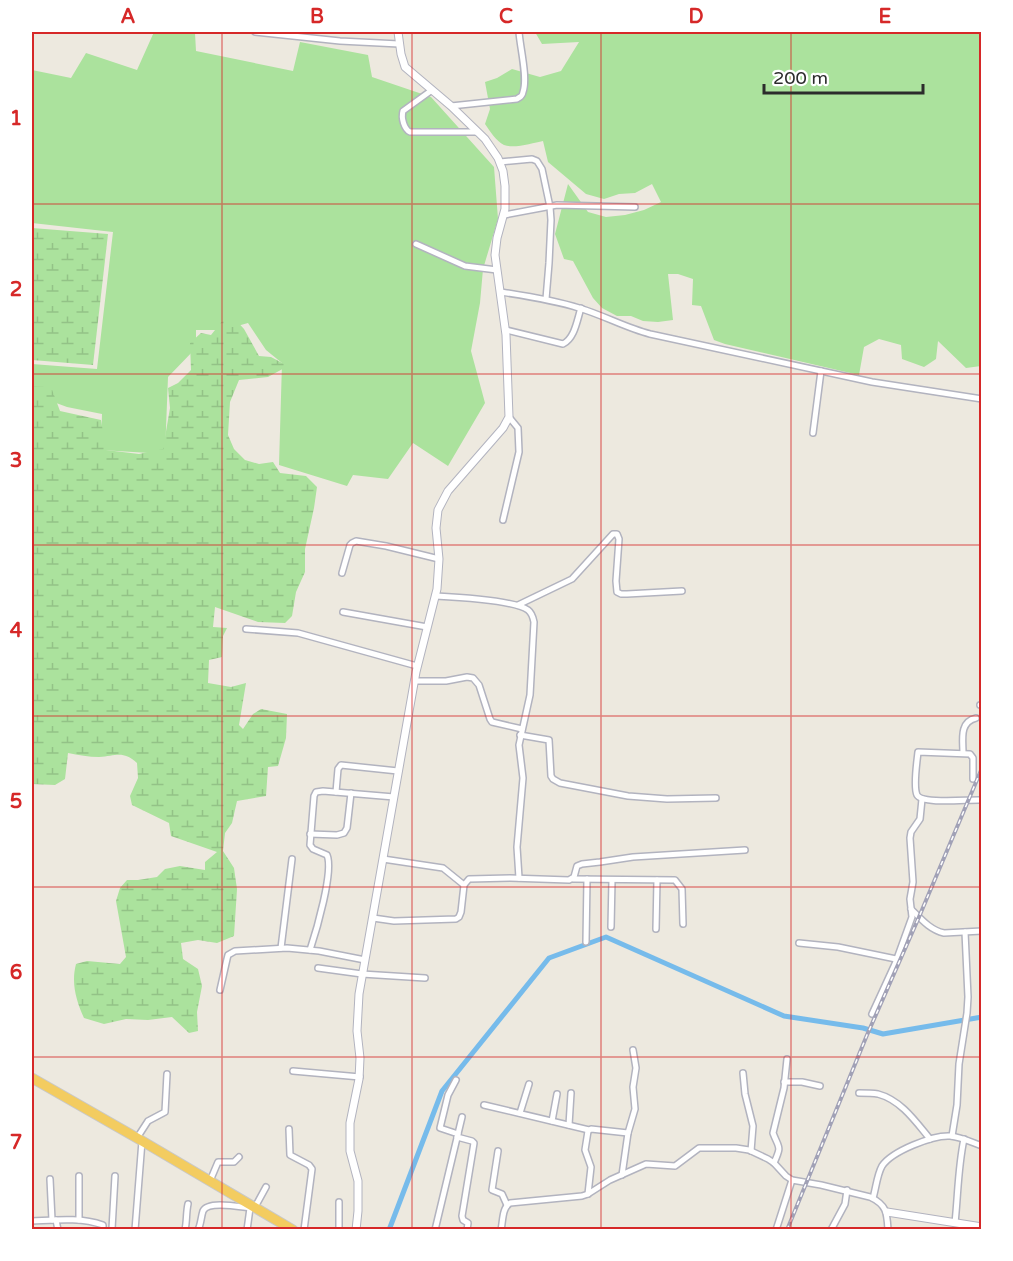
<svg xmlns="http://www.w3.org/2000/svg" width="1013" height="1261" font-family="'Varela Round',sans-serif">
<defs>
<pattern id="wetland-marsh" width="20" height="14" patternUnits="userSpaceOnUse" patternTransform="scale(1.5)"><rect width="20" height="14" fill="#abe29d"/><path d="M1 5h8M5 5V1M11 12h8M15 12V8" fill="none" stroke="#93c287"/></pattern>
</defs>
<rect width="100%" height="100%" fill="#ede9df"/>
<!-- grass -->
<g fill="#abe29d">
<polygon points="154,32 195,33 196,51 293,71 300,42 368,55 372,77 431,97 494,167 498,219 483,269 480,303 471,351 485,403 448,466 413,443 388,479 353,475 347,486 279,465 282,363 266,350 248,323 223,330 196,330 196,348 168,377 165,454 101,450 102,414 67,407 32,394 32,364 97,369 113,232 32,223 32,70 71,78 86,53 137,70"/>
<path d="M535,32H981V366L966,368L938,341L936,359L924,367L902,359L901,345L879,339L864,347L859,375L725,344L714,340L701,306L692,305L693,279L678,274H668L673,320L658,322L643,321L631,316H617L602,308L593,298L573,261L564,259L555,234L568,184L588,212L606,217L625,215L644,210L661,202L652,184L635,193L619,194L604,199L586,194L548,162L543,141C533,143 514,149 504,145C496,141 490,131 485,124L490,109L485,82L497,78L512,69L540,77L561,71L579,42L542,44Z"/>
</g>
<!-- wetland -->
<g fill="url(#wetland-marsh)">
<polygon points="32,228 108,234 93,365 32,360"/>
<path d="M234,318L244,329L259,356L271,357L288,366L268,377L239,380L230,402L228,435L234,449L245,460L259,464L273,462L280,473L306,476L317,487L314,508L305,549V572L296,592L292,616L285,623L258,622L215,607L213,627L227,628L223,636L222,657L209,660L208,683L231,687L246,683L239,725L243,729L253,714L261,709L287,714L286,738L278,766L268,767L266,796L237,801L232,823L225,833L223,851L234,868L237,889L234,936L217,943L198,940L181,943L183,959L198,969L202,986L197,1012L198,1031L189,1033L172,1017L148,1020L126,1019L104,1024L84,1018C76,1000 71,983 76,964L87,961L120,964L126,957L116,901L120,888L127,880H138L157,877L165,869L180,866L205,870V862L217,852L171,836L169,823L132,805L130,796L138,778L137,763C123,750 116,756 99,757C89,757 78,755 68,753L65,779L55,785L32,784V386L51,387L60,411L101,420L106,450L139,454L163,449L170,408L168,388L178,383L191,370L190,343L201,333L211,335L223,320Z"/>
</g>
<g fill="none" stroke-linecap="round" stroke-linejoin="round">
<!-- canal -->
<polyline stroke="#76bbeb" stroke-width="5" points="389,1230 442,1091 549,958 606,937 784,1016 863,1028 883,1034 982,1017"/>
<defs>
<g id="minor">
<polyline points="255,32 340,41 399,44"/>
<path d="M432,90L403,111C401,118 404,129 410,132H477"/>
<path d="M451,106L517,99C521,96 522,97 523,92C528,78 520,47 519,32"/>
<polyline points="500,162 532,159 537,161 542,169 550,207 551,220 549,263 546,299"/>
<polyline points="504,215 557,205 635,207"/>
<polyline points="416,244 465,266 497,270"/>
<path d="M501,292C527,296 554,300 579,308C603,315 626,328 650,334L872,382L982,399"/>
<path d="M506,330L563,344C575,338 577,320 581,308"/>
<polyline points="813,433 821,371"/>
<polyline points="503,520 519,452 518,428 509,417"/>
<polyline points="342,573 350,545 352,543 356,541 386,546 439,559"/>
<path d="M435,596C454,597 514,600 528,610C532,613 533,617 534,622L530,695L519,745L523,778L517,847L519,878"/>
<polyline points="518,605 572,579 613,534 617,534 619,539 616,581 617,592 621,594 627,594 682,591"/>
<polyline points="343,612 427,627"/>
<polyline points="246,629 298,633 417,666"/>
<polyline points="414,681 446,681 467,677 473,678 479,685 490,719 492,722 522,729"/>
<polyline points="980,705 982,705"/>
<polyline points="520,735 549,740 551,776 553,779 560,783 628,796 667,799 716,798"/>
<path d="M963,753C963,740 959,722 976,718"/>
<path d="M973,779V758L970,754L918,752C917,762 913,786 917,795C923,805 970,799 982,800"/>
<polyline points="336,792 338,769 341,765 398,771"/>
<polyline points="310,834 337,835 344,833 347,828 351,793"/>
<polyline points="383,859 443,868 464,885"/>
<polyline points="573,879 675,880 682,889 683,924"/>
<path d="M911,909C921,919 930,930 944,933L982,931"/>
<polyline points="373,918 394,921 456,919 459,917 461,912 464,885 469,879 510,878 569,880 574,877 577,866 582,864 600,862 633,857 745,850"/>
<polyline points="611,927 612,880"/>
<polyline points="656,929 657,880"/>
<polyline points="586,942 587,879"/>
<polyline points="799,943 838,947 896,959"/>
<polyline points="281,948 292,859"/>
<path d="M310,950C316,932 334,871 327,855L313,849L310,845L314,796L316,792L323,791L394,797"/>
<polyline points="318,968 362,974 425,978"/>
<polyline points="220,990 227,959 228,955 235,951 287,948 319,951 365,960"/>
<polyline points="872,1014 895,964 912,917 910,899 913,882 910,838 911,832 920,819 922,799"/>
<polyline points="293,1071 360,1077"/>
<polyline points="743,1073 745,1094 753,1126 751,1151"/>
<polyline points="456,1080 448,1095 440,1128 458,1134"/>
<polyline points="784,1082 802,1082 820,1086"/>
<path d="M859,1093C865,1093 872,1093 878,1094C901,1100 916,1122 930,1139"/>
<polyline points="484,1105 589,1130"/>
<polyline points="520,1113 529,1084"/>
<polyline points="552,1121 557,1094"/>
<polyline points="569,1125 571,1093"/>
<polyline points="289,1129 290,1155 309,1165 312,1169 304,1230"/>
<polyline points="952,1136 957,1105 959,1064 967,1013 968,997 965,932"/>
<polyline points="457,1137 472,1141 474,1143 462,1216 463,1220 468,1223 467,1230"/>
<polyline points="137,1138 148,1121 165,1112 167,1074"/>
<polyline points="498,1151 492,1190 502,1194 507,1205"/>
<path d="M774,1163C782,1145 779,1149 773,1133L784,1088L787,1059"/>
<polyline points="622,1175 628,1133 635,1109 633,1087 636,1068 633,1050"/>
<polyline points="50,1179 52,1220"/>
<polyline points="210,1181 218,1162 234,1162 239,1157"/>
<polyline points="588,1194 591,1167 585,1150 588,1131 591,1129 628,1133"/>
<path d="M873,1198C876,1188 877,1175 882,1166C892,1151 933,1135 950,1136C961,1137 971,1142 982,1146"/>
<polyline points="255,1207 266,1187"/>
<polyline points="56,1220 58,1230"/>
<polyline points="79,1220 79,1176"/>
<path d="M32,1221C55,1220 80,1217 103,1225V1230"/>
<path d="M955,1223C958,1195 958,1167 964,1139"/>
<polyline points="112,1229 115,1176"/>
<polyline points="135,1230 142,1141"/>
<path d="M185,1230C187,1221 186,1213 188,1204"/>
<path d="M198,1230C201,1224 201,1217 203,1211C208,1200 240,1207 250,1208"/>
<polyline points="247,1230 250,1208"/>
<polyline points="339,1230 339,1202"/>
<polyline points="435,1230 462,1117"/>
<path d="M501,1230C503,1221 502,1208 510,1203L582,1196L588,1194L610,1180L646,1164L675,1166L699,1148H736L749,1150L768,1159L774,1163L786,1176L792,1180L821,1185L870,1197C887,1205 887,1213 888,1230"/>
<polyline points="776,1230 792,1180"/>
<polyline points="831,1230 845,1204 847,1190"/>
</g>
<g id="tertiary">
<polyline points="887,1212 982,1227"/>
<polyline points="356,1230 358,1211 358,1181 350,1151 350,1123 359,1079 360,1058 357,1031 359,994 416,672 437,589 439,559 436,528 438,510 448,491 503,428 509,417 506,335 495,255 497,238 505,209 505,186 503,171 498,158 485,139 451,106 405,67 401,54 398,32"/>
</g>
<polyline id="trunk" points="32,1078 137,1138 293,1230"/>
</defs>
<!-- minor casing -->
<use href="#minor" stroke="#b2b3bf" stroke-width="8"/>
<!-- tertiary casing -->
<use href="#tertiary" stroke="#b2b3bf" stroke-width="9"/>
<!-- trunk casing -->
<use href="#trunk" stroke="#c8c8c8" stroke-width="11"/>
<!-- minor -->
<use href="#minor" stroke="#fff" stroke-width="5"/>
<!-- tertiary -->
<use href="#tertiary" stroke="#fff" stroke-width="7"/>
<!-- trunk -->
<use href="#trunk" stroke="#f3cc60" stroke-width="9"/>
<defs>
<polyline id="rail" points="787,1230 867,1035 919,917 982,768"/>
</defs>
<!-- rail casing -->
<use href="#rail" stroke="#a1a1b6" stroke-width="4"/>
<!-- rail -->
<use href="#rail" stroke="#fff" stroke-width="1.5" stroke-dasharray="4.5" stroke-linecap="butt"/>
</g>
<!-- grid -->
<path fill="none" stroke="#d62828" stroke-width="1.5" stroke-opacity="0.55" d="M222,32V1230M412,32V1230M601,32V1230M791,32V1230M32,204H982M32,374H982M32,545H982M32,716H982M32,887H982M32,1057H982"/>
<!-- border -->
<rect width="1013" height="1261" fill="none" stroke="#ffffff" stroke-width="66"/>
<!-- scale -->
<path d="M764 84v9h159v-9" fill="none" stroke="#2c2c2c" stroke-width="3"/>
<text x="773" y="84" font-size="18" fill="#2c2c2c" stroke="#ffffff" stroke-width="4.5" paint-order="stroke">200 m</text>
<rect x="33" y="33" width="947" height="1195" fill="none" stroke="#d62828" stroke-width="2"/>
<g font-size="20" text-anchor="middle" font-weight="bold" fill="#d62828">
<text x="128" y="23">A</text>
<text x="317" y="23">B</text>
<text x="506" y="23">C</text>
<text x="696" y="23">D</text>
<text x="885" y="23">E</text>
<text x="16" y="125">1</text>
<text x="16" y="296">2</text>
<text x="16" y="467">3</text>
<text x="16" y="637">4</text>
<text x="16" y="808">5</text>
<text x="16" y="979">6</text>
<text x="16" y="1149">7</text>
</g>
</svg>
